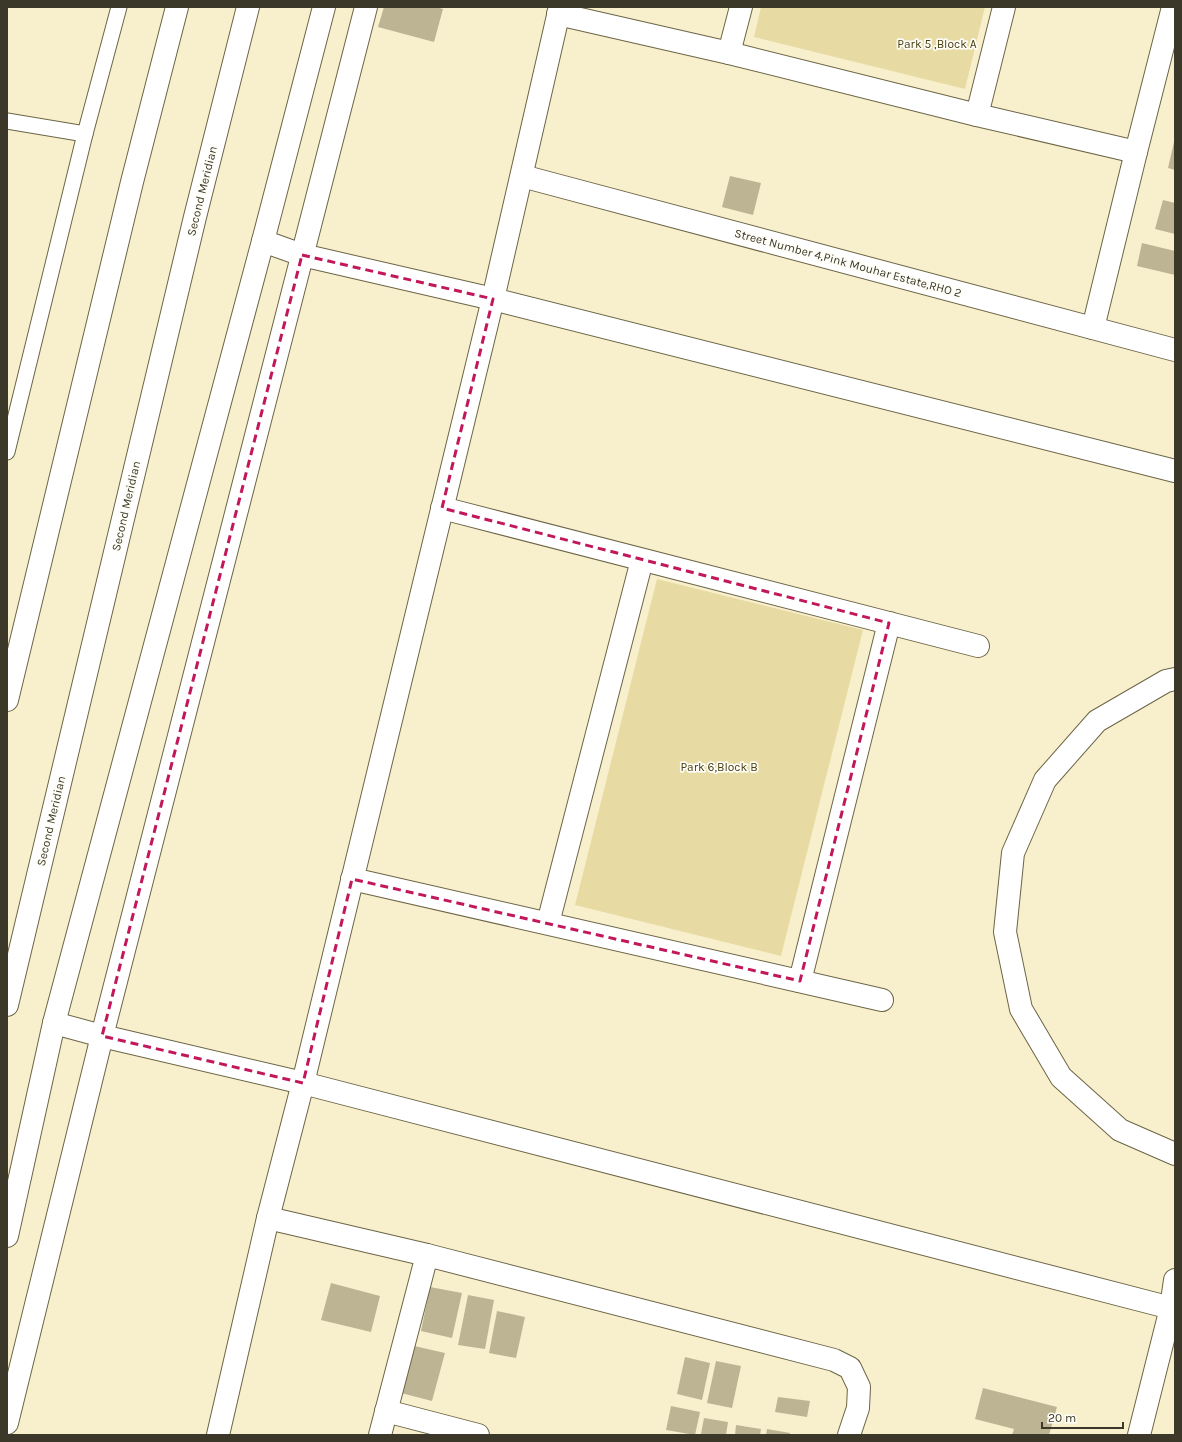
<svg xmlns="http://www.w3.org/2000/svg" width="1182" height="1442" font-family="Karla,sans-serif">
<rect width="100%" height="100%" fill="#f8f0cd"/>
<!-- green -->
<g fill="#e7daa2">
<polygon points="761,7 985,7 965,89 754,37"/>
<polygon points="657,579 863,630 781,956 575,905"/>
</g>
<!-- building -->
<g fill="#bcb493">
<polygon points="384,7 436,7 443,9 434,42 378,27"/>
<polygon points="1174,142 1175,142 1175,170 1168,168"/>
<polygon points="730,176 761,183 753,215 722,207"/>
<polygon points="1163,200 1175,203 1175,234 1155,229"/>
<polygon points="1142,243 1175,251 1175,275 1137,266"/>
<polygon points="331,1283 380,1296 371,1332 321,1320"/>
<polygon points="430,1287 462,1293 452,1338 421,1331"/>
<polygon points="468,1295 494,1300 485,1349 458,1345"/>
<polygon points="497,1311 525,1317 516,1358 489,1353"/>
<polygon points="410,1345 445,1353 432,1401 397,1392"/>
<polygon points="685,1357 710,1363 702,1400 677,1394"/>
<polygon points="716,1361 741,1366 732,1408 707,1403"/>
<polygon points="983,1388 1057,1407 1049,1435 1012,1435 1014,1429 975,1419"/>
<polygon points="778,1397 810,1401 807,1417 775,1412"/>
<polygon points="671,1406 700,1412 695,1435 666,1430"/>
<polygon points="704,1418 728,1422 726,1435 701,1434"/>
<polygon points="736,1425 761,1429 760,1435 735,1435"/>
<polygon points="767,1429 790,1433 790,1435 766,1435"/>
</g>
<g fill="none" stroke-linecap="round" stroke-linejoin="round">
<defs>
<g id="lane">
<polyline points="7,121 85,134"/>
<polyline points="7,452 85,134 119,7"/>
</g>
<g id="street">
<polyline points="558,14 729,53 977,115 1136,152"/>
<polyline points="729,53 741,7"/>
<polyline points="977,115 1004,7"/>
<polyline points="522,176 1175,350"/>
<polyline points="263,241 302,255 493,299 1175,471"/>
<polyline points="1093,328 1136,152 1173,7"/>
<polyline points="442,508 978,646"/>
<polyline points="1175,679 1166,681 1097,721 1045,780 1013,853 1005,932 1021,1009 1061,1077 1120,1130 1175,1154"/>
<polyline points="352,879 882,1000"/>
<polyline points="548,923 642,560"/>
<polyline points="800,981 889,623"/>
<polyline points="54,1023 102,1036 303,1083 1175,1309"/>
<polyline points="268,1218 427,1255 834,1360 850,1368 859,1387 858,1408 849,1435"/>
<polyline points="7,1236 54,1023 263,241 324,7"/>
<polyline points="386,1411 478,1435"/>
<polyline points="7,1423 102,1036 366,7"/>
<polyline points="218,1435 268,1218 303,1083 493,299 560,7"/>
<polyline points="380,1435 427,1255"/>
<polyline points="1139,1435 1171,1308 1175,1280"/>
</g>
<g id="secondary">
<polyline points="7,700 132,182 177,7"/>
<polyline points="7,1005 195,217 248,7"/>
</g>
</defs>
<!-- lane casing -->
<use href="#lane" stroke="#6c6546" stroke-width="17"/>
<!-- street casing -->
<use href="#street" stroke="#6c6546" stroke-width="24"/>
<!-- secondary casing -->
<use href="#secondary" stroke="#6c6546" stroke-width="24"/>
<!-- lane -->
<use href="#lane" stroke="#fff" stroke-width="15"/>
<!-- street -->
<use href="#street" stroke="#fff" stroke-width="22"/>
<!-- secondary -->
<use href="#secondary" stroke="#fff" stroke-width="22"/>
</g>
<!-- marked area -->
<path fill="none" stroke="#c2185b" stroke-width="3" stroke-dasharray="8 5" stroke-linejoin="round" d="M302,255L493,299L442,508L889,623L800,981L352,879L303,1083L102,1036Z"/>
<g text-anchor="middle" stroke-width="3.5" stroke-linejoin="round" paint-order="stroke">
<!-- park labels -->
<g font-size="12" fill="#473e14" stroke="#fefdf6">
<text x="937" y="48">Park 5 ,Block A</text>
<text x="719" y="771">Park 6,Block B</text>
</g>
<!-- street labels -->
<g font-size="12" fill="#3b382a" stroke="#fefdf6">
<text transform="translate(202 191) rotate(-76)" y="4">Second Meridian</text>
<text transform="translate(848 263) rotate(15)" y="4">Street Number 4,Pink Mouhar Estate,RHO 2</text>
<text transform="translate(126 506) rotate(-77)" y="4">Second Meridian</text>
<text transform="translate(51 821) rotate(-77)" y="4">Second Meridian</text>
</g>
</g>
<!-- border -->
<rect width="1182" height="1442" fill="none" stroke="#3b382a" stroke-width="16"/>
<!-- scale -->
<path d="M1042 1422v6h81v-6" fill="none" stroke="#3b382a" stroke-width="2"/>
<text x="1048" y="1422" font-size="12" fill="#3b382a" stroke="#fefdf6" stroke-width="3" paint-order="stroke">20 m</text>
</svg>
